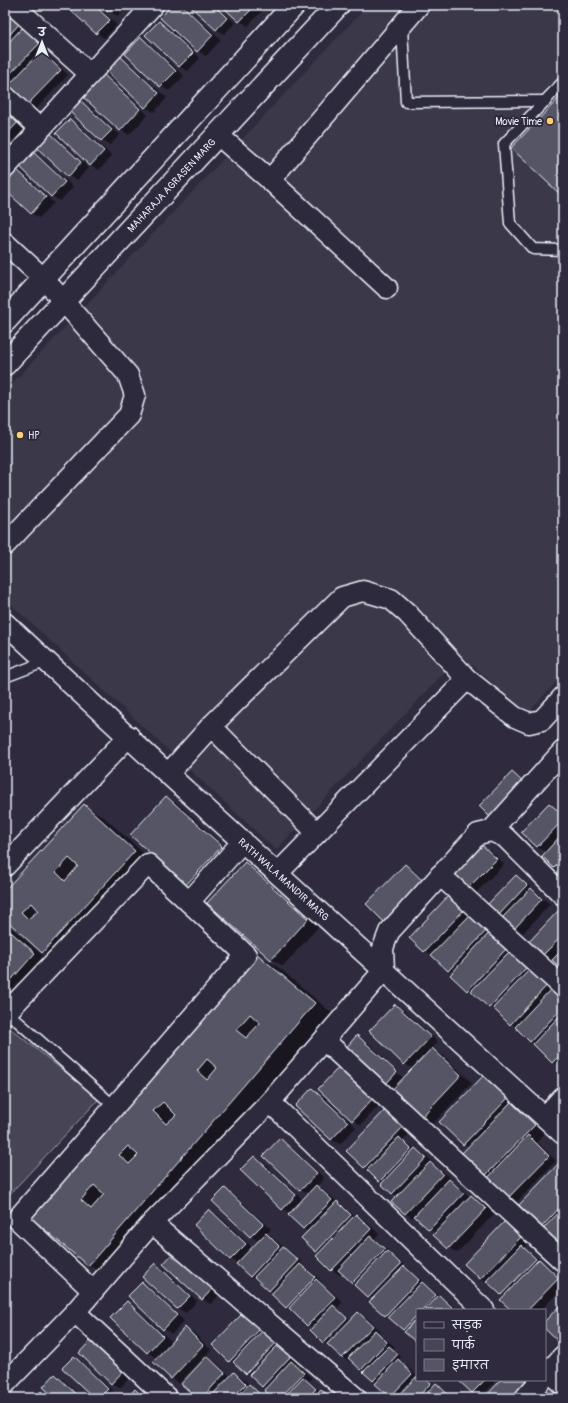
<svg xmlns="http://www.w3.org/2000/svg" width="568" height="1403" font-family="Pangolin,'Playpen Sans Deva',sans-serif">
<rect width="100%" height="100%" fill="#2f2a3d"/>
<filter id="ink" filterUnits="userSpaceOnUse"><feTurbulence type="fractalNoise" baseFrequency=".025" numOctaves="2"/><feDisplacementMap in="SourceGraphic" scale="8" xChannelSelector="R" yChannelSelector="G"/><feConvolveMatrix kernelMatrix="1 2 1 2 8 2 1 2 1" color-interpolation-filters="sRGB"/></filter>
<g filter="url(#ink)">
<!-- built -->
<polygon fill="#3b3749" points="368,5 563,5 563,675 527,714 461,655 276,850 5,599 5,391"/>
<!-- green -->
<polygon fill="#464455" stroke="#979aa6" points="11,1029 99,1099 5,1199 5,1035"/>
<!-- shadow -->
<g fill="#0007">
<polygon points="66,5 96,5 117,25 105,38 96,33"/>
<polygon points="103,5 128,5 118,16 109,11"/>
<polygon points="174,5 183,5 185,6 221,40 206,56 198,51"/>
<polygon points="191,5 216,5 235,23 224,34 216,29"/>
<polygon points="223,5 255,5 262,11 248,26 240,21"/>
<polygon points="263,5 271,5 269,8"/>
<polygon points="5,8 47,48 42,53 50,57 68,75 36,109 27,105 10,86 5,84"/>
<polygon points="159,22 168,27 200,58 188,71 180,67 147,35"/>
<polygon points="141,38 149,43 184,76 169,91 161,86 127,53"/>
<polygon points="120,57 128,62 167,98 154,112 145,107"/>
<polygon points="102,74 110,79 148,115 129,135 121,130"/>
<polygon points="80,101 89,106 120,135 110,145 102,140 71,111"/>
<polygon points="5,104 28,125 5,149"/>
<polygon points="70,120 78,125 112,156 99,170 91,165 57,133"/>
<polygon points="48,132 56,137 89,168 77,180 68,176"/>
<polygon points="29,149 37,154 73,187 60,201 52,196"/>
<polygon points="12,166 21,171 54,203 39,218 31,213 5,188"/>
<polygon points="512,773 520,778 533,790 501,823"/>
<polygon points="166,797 178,804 233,854 199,892 187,885 132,835"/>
<polygon points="549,804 563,814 563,874 561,873 563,871 555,867 543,856 546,852 537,847"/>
<polygon points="84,805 104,817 154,863 62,964 43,952 5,918 5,891"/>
<polygon points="482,846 491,851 504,864 475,894 467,889"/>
<polygon points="245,863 257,870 319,926 283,966 271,959"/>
<polygon points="405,865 413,870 430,887 393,925 385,921"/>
<polygon points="516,876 524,881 535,891 534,891 550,904 523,933 498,916"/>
<polygon points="450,896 515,954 513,955 558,988 553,993 563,1000 563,1065 561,1067 553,1062 534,1043 497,1011 467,990 453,973 432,955 425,951"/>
<polygon points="558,912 563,915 563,969 552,959 550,961 542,957"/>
<polygon points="5,922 54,965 5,1020"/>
<polygon points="257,955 277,966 334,1015 108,1277 88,1265 31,1217"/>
<polygon points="396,1005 404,1010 438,1042 432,1049 444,1056 472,1083 427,1130 394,1090 385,1085 357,1036 366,1041 399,1073 393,1069 392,1071 405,1078 414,1069 405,1064"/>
<polygon points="342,1066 383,1101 361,1125 352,1120"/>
<polygon points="493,1081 516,1103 514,1105 523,1110 546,1132 537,1142 556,1161 514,1205 489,1178 463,1154 469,1147 464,1144"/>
<polygon points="312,1089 321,1094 356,1127 340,1144 332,1140 296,1106"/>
<polygon points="385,1111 394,1116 411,1132 403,1141 415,1150 416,1149 424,1154 434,1163 433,1164 438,1168 451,1179 450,1181 458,1185 470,1197 471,1196 480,1201 494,1214 457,1253 449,1248 436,1233 429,1229 416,1217 414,1218 406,1214 393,1202 398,1196 392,1193 370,1169 365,1167"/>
<polygon points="280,1139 288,1144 324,1178 317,1186 325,1191 355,1217 356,1215 364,1220 379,1234 374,1239 379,1242 427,1286 440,1296 448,1301 457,1310 417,1310 417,1342 393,1320 385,1315 373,1300 342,1273 340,1275 332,1270 320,1253 316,1251 309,1232 304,1229 289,1215 290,1213 283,1209 254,1157 263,1162 303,1200 308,1194 300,1190"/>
<polygon points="563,1164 563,1252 544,1228 542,1227"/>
<polygon points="225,1189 233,1194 271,1229 266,1234 274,1239 285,1249 292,1253 305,1266 304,1267 309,1270 322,1282 321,1283 343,1302 337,1308 351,1320 358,1313 367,1318 381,1331 378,1333 395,1347 393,1349 401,1357 398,1361 406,1365 417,1376 417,1380 428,1380 434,1386 436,1384 444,1389 454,1398 393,1398 390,1397 366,1371 352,1360 351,1362 342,1358 330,1345 324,1342 313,1328 308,1325 294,1311 286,1307 274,1293 250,1276 238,1263 231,1259 210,1211 218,1215 253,1248 259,1241 250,1236"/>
<polygon points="506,1221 530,1241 524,1248 539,1260 548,1265 563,1280 563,1287 541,1310 512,1310 505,1296 481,1279 465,1264"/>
<polygon points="155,1264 164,1269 197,1301 186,1313 177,1308"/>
<polygon points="164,1264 224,1290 211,1304 202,1299"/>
<polygon points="142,1283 150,1288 184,1321 172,1334 164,1329"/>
<polygon points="127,1302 135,1307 171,1341 155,1357 147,1352"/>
<polygon points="243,1314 283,1348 282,1349 298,1362 296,1365 312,1378 309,1381 320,1391 321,1390 332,1398 274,1398 266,1388 253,1377 230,1361"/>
<polygon points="186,1329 194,1333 211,1350 179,1383 171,1378"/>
<polygon points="80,1353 134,1373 120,1388 111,1383"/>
<polygon points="74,1358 82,1362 116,1394 112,1398 95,1398"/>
<polygon points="208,1358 216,1362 231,1377 234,1373 242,1378 266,1398 198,1398"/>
<polygon points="55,1376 64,1380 82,1398 56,1398"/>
<polygon points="459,1380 497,1380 481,1397 473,1393"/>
<polygon points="502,1380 539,1380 524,1398 485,1398"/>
<polygon points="135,1391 144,1395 146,1398 128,1398"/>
</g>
<!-- building -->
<g fill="#575565" stroke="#e8f1f8" fill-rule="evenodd">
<polygon points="65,5 94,5 110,20 96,34"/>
<polygon points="102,5 115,5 109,12"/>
<polygon points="172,5 182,5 213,35 197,52 160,18"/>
<polygon points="189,5 214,5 227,18 216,30"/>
<polygon points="221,5 253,5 255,6 239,22"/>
<polygon points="5,9 20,23 5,40"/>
<polygon points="159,21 193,53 179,67 145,35"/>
<polygon points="23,27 40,43 5,79 5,46"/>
<polygon points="141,37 176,71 160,87 125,54"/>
<polygon points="41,51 61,70 27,105 7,87"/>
<polygon points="120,56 159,93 145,108 106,71"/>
<polygon points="102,73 140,109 120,131 81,95"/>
<polygon points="563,94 563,197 511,148"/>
<polygon points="80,100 112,130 101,141 69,111"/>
<polygon points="5,105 20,120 5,136"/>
<polygon points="70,119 104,151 90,166 56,133"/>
<polygon points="48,131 81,162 68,177 34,145"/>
<polygon points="29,148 65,182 51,197 15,162"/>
<polygon points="12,165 46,197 31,214 5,190 5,173"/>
<polygon points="512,772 525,784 492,819 479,806"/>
<polygon points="166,796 222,846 186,885 130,835"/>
<polygon points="549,803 563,815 563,820 537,847 521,832"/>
<path d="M84,804L135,851L42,953L5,919V890ZM69,858L78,866L65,881L56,872ZM31,903L38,911L28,919L21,912Z"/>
<polygon points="563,833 563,859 554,868 542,856"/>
<polygon points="482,845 497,859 466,890 452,876"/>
<polygon points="245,862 308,919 271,960 207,903"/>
<polygon points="405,864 423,881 384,922 366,904"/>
<polygon points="516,875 527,885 497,917 486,906"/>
<polygon points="531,888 542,899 514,929 502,918"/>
<polygon points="450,894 465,909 424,952 409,938"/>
<polygon points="558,911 563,916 563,935 541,957 527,944"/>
<polygon points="471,914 487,930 448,971 431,955"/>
<polygon points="5,927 35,953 5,987"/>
<polygon points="490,932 507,948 467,991 450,975"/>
<polygon points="563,949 563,970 552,960"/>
<polygon points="509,952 526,968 489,1008 471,991"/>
<path d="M257,954L315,1003L88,1266L30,1217ZM250,1014L260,1023L246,1038L236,1030ZM207,1059L217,1068L207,1080L197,1071ZM163,1102L176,1115L166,1124L153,1111ZM128,1146L138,1155L129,1164L119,1155ZM94,1185L104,1194L91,1209L81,1200Z"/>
<polygon points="533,966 550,982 510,1025 493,1008"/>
<polygon points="550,990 563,1002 563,1007 530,1042 515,1027"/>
<polygon points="395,1004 431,1037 404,1065 369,1031"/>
<polygon points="563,1012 563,1052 552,1063 533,1044"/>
<polygon points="357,1035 397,1072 384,1086 345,1049"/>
<polygon points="432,1048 461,1075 415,1124 386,1096"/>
<polygon points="341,1065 375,1096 352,1121 318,1089"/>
<polygon points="484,1075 508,1098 463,1145 439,1122"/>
<polygon points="312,1088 348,1122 331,1140 295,1106"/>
<polygon points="511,1102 535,1125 485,1176 461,1154"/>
<polygon points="385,1110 403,1127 364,1168 346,1151"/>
<polygon points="528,1135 549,1156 505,1201 484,1182"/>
<polygon points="399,1137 411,1149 379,1182 367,1170"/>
<polygon points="280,1138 317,1173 300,1191 263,1156"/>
<polygon points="415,1148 426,1158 392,1194 381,1184"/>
<polygon points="254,1156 296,1195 282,1210 240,1170"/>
<polygon points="561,1161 563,1163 563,1204 541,1228 518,1206"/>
<polygon points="430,1162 443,1174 405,1214 391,1202"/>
<polygon points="449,1179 464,1193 429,1230 414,1216"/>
<polygon points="316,1185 332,1200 303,1229 288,1215"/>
<polygon points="225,1188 263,1224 250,1237 212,1201"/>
<polygon points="471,1195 486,1209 448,1249 433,1235"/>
<polygon points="337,1201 351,1215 316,1252 301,1238"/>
<polygon points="563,1208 563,1254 540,1232"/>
<polygon points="209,1209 246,1244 230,1260 194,1225"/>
<polygon points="356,1214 371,1229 331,1271 316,1256"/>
<polygon points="506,1220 523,1235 480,1279 464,1264"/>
<polygon points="266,1233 279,1246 250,1277 236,1264"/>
<polygon points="370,1236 385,1249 352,1283 338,1270"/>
<polygon points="521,1245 536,1259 501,1295 486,1281"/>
<polygon points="283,1247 298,1260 269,1291 254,1277"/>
<polygon points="178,1248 216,1285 202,1300 163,1264"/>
<polygon points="387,1251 401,1264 368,1298 354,1285"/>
<polygon points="539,1259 559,1278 528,1310 511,1310 500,1300"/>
<polygon points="155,1263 190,1296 177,1309 142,1277"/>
<polygon points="300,1264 315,1277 286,1308 271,1294"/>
<polygon points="404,1266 419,1280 385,1316 369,1302"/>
<polygon points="316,1279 335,1297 307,1326 289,1308"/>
<polygon points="142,1282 177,1315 163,1330 128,1296"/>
<polygon points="422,1282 436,1295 422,1310 417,1310 417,1315 403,1330 388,1317"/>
<polygon points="439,1295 454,1309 425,1310"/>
<polygon points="127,1301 163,1336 147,1353 110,1318"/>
<polygon points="563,1302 563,1340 560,1343 545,1329 545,1321"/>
<polygon points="333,1305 347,1318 323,1343 310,1330"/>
<polygon points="358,1312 373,1326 342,1358 327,1344"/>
<polygon points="243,1313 260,1329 229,1362 212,1345"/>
<polygon points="417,1318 417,1343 404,1332"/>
<polygon points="185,1327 203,1345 171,1379 153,1362"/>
<polygon points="263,1330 276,1343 246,1374 233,1362"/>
<polygon points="375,1330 387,1342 361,1370 348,1358"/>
<polygon points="94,1337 126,1368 111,1384 79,1353"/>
<polygon points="277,1346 290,1357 262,1387 249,1375"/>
<polygon points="389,1346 398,1354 373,1381 363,1372"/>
<polygon points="74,1356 108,1389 99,1398 94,1398 62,1368"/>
<polygon points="207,1356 225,1373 202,1398 197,1398 181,1384"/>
<polygon points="398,1359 412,1374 390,1397 375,1384"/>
<polygon points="291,1361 304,1373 280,1398 273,1398 264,1390"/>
<polygon points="234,1372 246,1384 232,1398 209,1398"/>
<polygon points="55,1374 80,1398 55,1398 43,1387"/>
<polygon points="417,1376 417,1380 427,1380 431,1383 417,1398 396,1398"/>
<polygon points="303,1377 316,1389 307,1398 283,1398"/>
<polygon points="458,1380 485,1380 472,1393"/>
<polygon points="501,1380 528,1380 511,1398 484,1398"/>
<polygon points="436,1383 452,1398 422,1398"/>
<polygon points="553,1383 563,1391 563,1398 539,1398"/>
<polygon points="249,1384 260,1394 256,1398 236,1398"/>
<polygon points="135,1389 144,1398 127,1398"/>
<polygon points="321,1389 331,1398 312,1398"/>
<polygon points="41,1391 49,1398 35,1398"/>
</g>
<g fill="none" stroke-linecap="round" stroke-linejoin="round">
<defs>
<g id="lane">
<polyline points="402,28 406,102 546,101"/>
<polyline points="563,82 504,144 510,223 533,249 563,250"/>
<polyline points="5,677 47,661"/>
<polyline points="7,1012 114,1106"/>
</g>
<g id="street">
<polyline points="13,5 90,74"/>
<polyline points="5,96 40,129"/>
<polyline points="218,135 270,180 419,5"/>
<polyline points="5,168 153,5"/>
<polyline points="270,180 387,288"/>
<polyline points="5,243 44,279 128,375 135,395 129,415 5,545"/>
<polyline points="5,623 168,774 563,1134"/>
<polyline points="211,726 317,833"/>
<polyline points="168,774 211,726 342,597 363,591 391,599 407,613 467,679 515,717 529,723 542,720 563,697"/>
<polyline points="491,831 563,751"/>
<polyline points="5,866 129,736"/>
<polyline points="278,873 467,679"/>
<polyline points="440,875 563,987"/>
<polyline points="189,902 243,841"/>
<polyline points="5,1014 148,864 246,955 17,1219 93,1291"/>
<polyline points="324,1040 563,1261"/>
<polyline points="270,1102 484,1310"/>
<polyline points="545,1117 563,1097"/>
<polyline points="152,1223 356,1398"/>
<polyline points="75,1312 167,1398"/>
<polyline points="545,1368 563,1385"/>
<polyline points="545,1376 563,1356"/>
<polyline points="5,1384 75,1312 152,1223 270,1102 384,970 383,948 389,932 478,834 491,831 505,837 563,895"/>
<polyline points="525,1398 541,1380"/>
</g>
<g id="secondary">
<polyline points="5,321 294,5"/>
<polyline points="5,364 338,5"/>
</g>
</defs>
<!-- lane casing -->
<use href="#lane" stroke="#e8f1f8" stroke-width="13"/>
<!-- street casing -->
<use href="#street" stroke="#e8f1f8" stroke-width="23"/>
<!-- secondary casing -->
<use href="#secondary" stroke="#e8f1f8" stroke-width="25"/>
<!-- lane -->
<use href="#lane" stroke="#2f2a3d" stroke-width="10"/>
<!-- street -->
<use href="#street" stroke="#2f2a3d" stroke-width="20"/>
<!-- secondary -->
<use href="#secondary" stroke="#2f2a3d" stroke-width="22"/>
</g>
</g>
<!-- markers -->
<g fill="#ffd166" stroke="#2f2a3d" stroke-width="1.5">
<circle cx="550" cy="121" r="4"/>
<circle cx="20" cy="435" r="4"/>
</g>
<g text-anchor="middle" stroke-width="4" stroke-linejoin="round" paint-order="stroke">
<!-- poi labels -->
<g font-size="10" fill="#e8f1f8" stroke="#2f2a3d" text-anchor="end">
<text x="542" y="125">Movie Time</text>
<text x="28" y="439" text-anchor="start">HP</text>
</g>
<!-- street labels -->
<g font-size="10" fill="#e8f1f8" stroke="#2f2a3d">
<text transform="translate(171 185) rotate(-47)" y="4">MAHARAJA AGRASEN MARG</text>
<text transform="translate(284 879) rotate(42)" y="4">RATH WALA MANDIR MARG</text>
</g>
</g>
<!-- margin -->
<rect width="568" height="1403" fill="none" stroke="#2f2a3d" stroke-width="20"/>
<rect x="10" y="10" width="548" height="1383" fill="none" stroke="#e8f1f8" stroke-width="1.5" filter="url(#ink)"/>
<!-- legend -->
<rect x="416" y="1309" width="130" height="72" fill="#2f2a3d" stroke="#797a88"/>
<rect x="424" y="1322" width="20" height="6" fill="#2f2a3d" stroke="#797a88"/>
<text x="452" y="1329" font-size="12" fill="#e8f1f8">सड़क</text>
<rect x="424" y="1339" width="20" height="12" fill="#464455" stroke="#797a88"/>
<text x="452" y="1349" font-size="12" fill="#e8f1f8">पार्क</text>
<rect x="424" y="1359" width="20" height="12" fill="#575565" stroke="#797a88"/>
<text x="452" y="1369" font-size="12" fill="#e8f1f8">इमारत</text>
<!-- north arrow -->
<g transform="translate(42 42)" stroke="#2f2a3d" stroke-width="3" paint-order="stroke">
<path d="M0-3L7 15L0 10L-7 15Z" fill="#e8f1f8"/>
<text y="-6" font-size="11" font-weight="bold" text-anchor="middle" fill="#e8f1f8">उ</text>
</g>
</svg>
